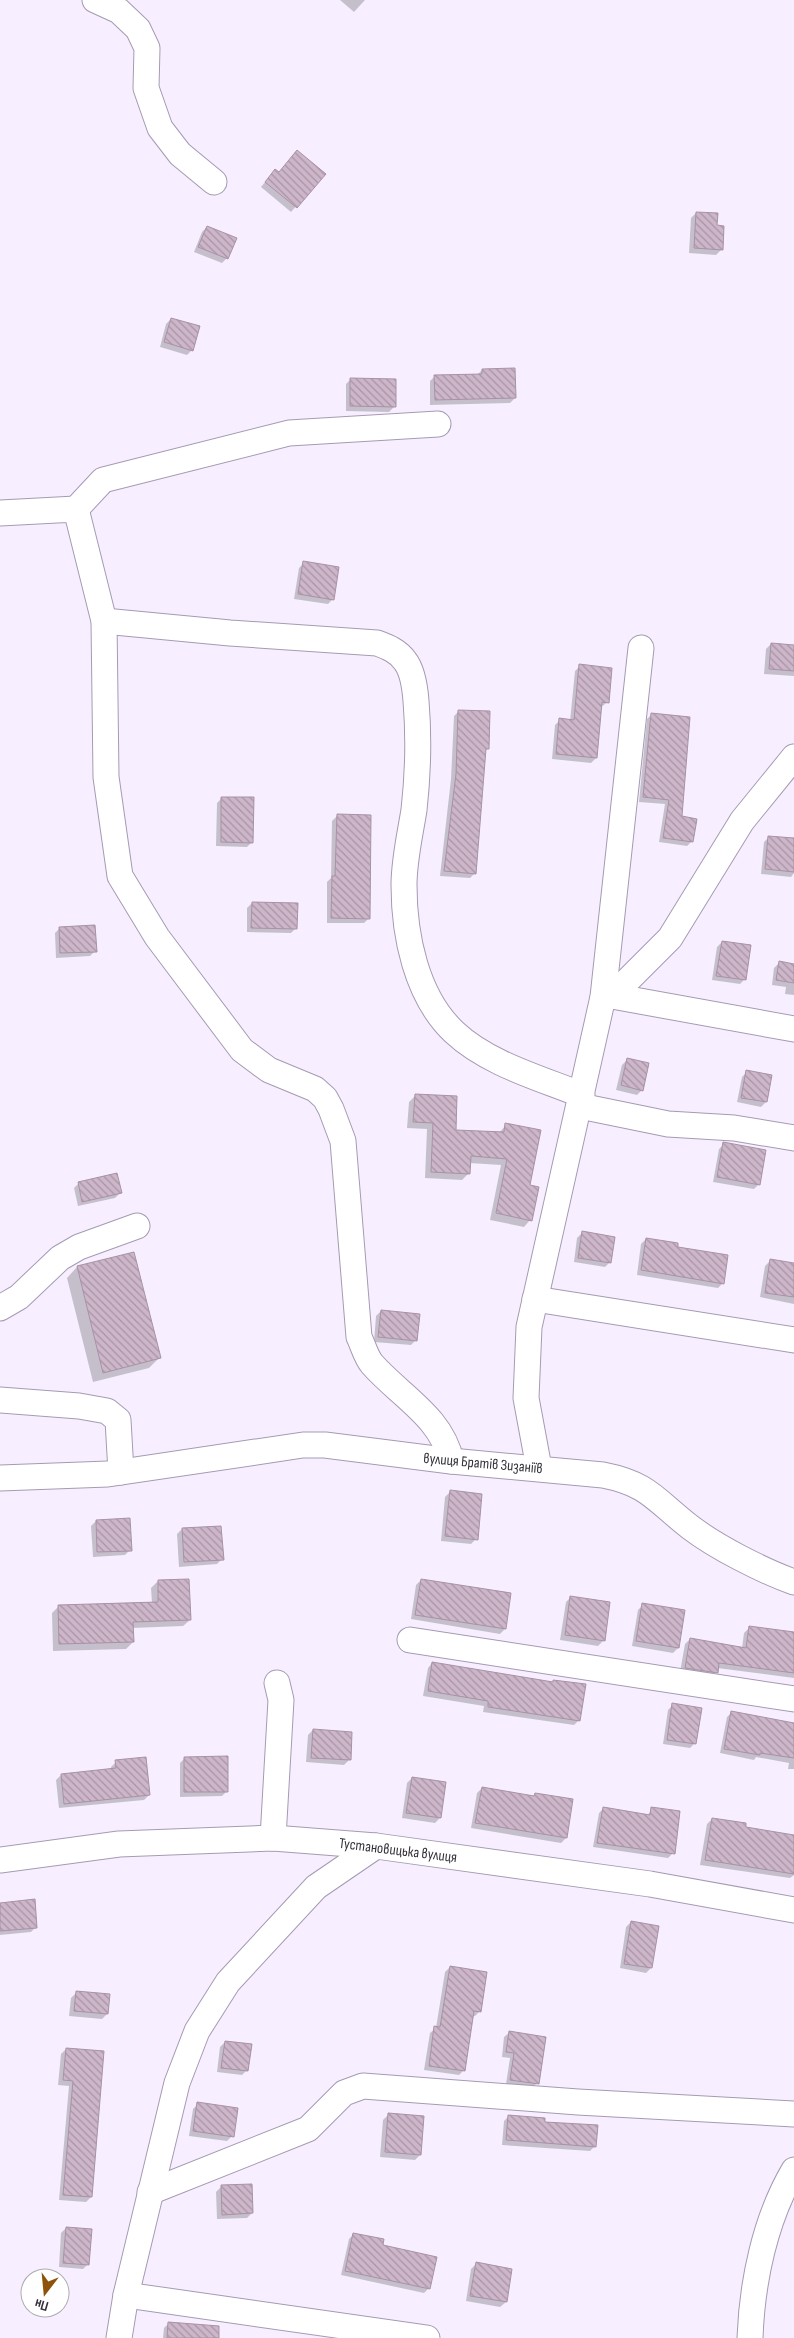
<svg xmlns="http://www.w3.org/2000/svg" width="794" height="2338" font-family="'Sofia Sans Condensed',sans-serif">
<defs>
<pattern id="building-back-hatch" width="6" height="6" patternUnits="userSpaceOnUse" patternTransform="scale(1.25)"><rect width="6" height="6" fill="#cdb6c9"/><path d="M-1 5l2 2M0 0l6 6M5-1l2 2" fill="none" stroke="#a794a4"/></pattern>
</defs>
<rect width="100%" height="100%" fill="#f7efff"/>
<!-- shadow -->
<g fill="#0003">
<polygon points="340,0 365,0 354,12"/>
<polygon points="324,174 291,212 261,187 270,176"/>
<polygon points="696,213 716,227 721,250 716,255 689,253 691,218"/>
<polygon points="207,227 227,258 222,263 194,252 202,232"/>
<polygon points="171,319 192,350 187,355 160,347 166,324"/>
<polygon points="482,370 515,398 510,403 430,405 430,381 435,376 477,375"/>
<polygon points="351,379 394,407 389,412 346,411 346,384"/>
<polygon points="304,563 333,599 328,604 294,599 299,568"/>
<polygon points="771,644 794,647 794,676 764,674 766,649"/>
<polygon points="580,666 608,702 601,707 596,758 591,763 552,759 555,725 560,720 570,721 575,671"/>
<polygon points="459,711 488,748 485,751 475,873 470,878 440,876 451,779 454,716"/>
<polygon points="652,714 681,817 692,841 687,846 659,842 665,804 639,802 647,719"/>
<polygon points="222,798 252,842 247,847 216,846 217,803"/>
<polygon points="337,816 369,918 364,923 327,923 327,882 331,878 332,821"/>
<polygon points="769,837 794,840 794,873 791,877 761,874 764,842"/>
<polygon points="252,903 296,928 291,933 247,932 247,908"/>
<polygon points="60,928 95,951 90,956 56,958 55,933"/>
<polygon points="722,942 745,979 740,984 712,980 717,947"/>
<polygon points="779,963 794,965 794,995 785,994 786,987 772,985 774,968"/>
<polygon points="627,1060 642,1090 637,1095 616,1090 622,1065"/>
<polygon points="747,1072 766,1102 761,1107 737,1102 742,1077"/>
<polygon points="415,1096 454,1131 499,1133 506,1125 528,1186 530,1220 524,1227 490,1220 501,1165 469,1163 469,1173 462,1180 425,1178 427,1129 407,1128 409,1102"/>
<polygon points="724,1144 759,1184 754,1189 713,1182 719,1149"/>
<polygon points="79,1183 120,1193 115,1198 78,1206 74,1188"/>
<polygon points="582,1233 610,1262 605,1267 574,1262 577,1238"/>
<polygon points="646,1239 676,1248 723,1283 718,1288 637,1275 641,1244"/>
<polygon points="133,1254 159,1358 149,1368 93,1382 67,1278 77,1267"/>
<polygon points="770,1261 794,1264 794,1304 760,1297 765,1266"/>
<polygon points="381,1311 416,1340 411,1345 374,1342 376,1316"/>
<polygon points="450,1492 476,1539 471,1544 441,1541 445,1497"/>
<polygon points="96,1521 130,1550 125,1555 93,1557 91,1526"/>
<polygon points="220,1527 222,1559 217,1564 179,1567 177,1534 182,1529"/>
<polygon points="421,1580 505,1629 500,1634 411,1619 416,1585"/>
<polygon points="158,1581 190,1620 183,1626 132,1628 133,1642 126,1649 53,1651 52,1613 59,1606 152,1603 151,1588"/>
<polygon points="571,1597 603,1641 598,1646 560,1640 566,1602"/>
<polygon points="643,1605 684,1611 678,1648 673,1653 632,1646 638,1610"/>
<polygon points="749,1628 794,1634 794,1678 717,1668 711,1677 680,1672 685,1644 690,1639 742,1648 744,1633"/>
<polygon points="432,1663 552,1683 554,1681 579,1720 574,1725 483,1712 484,1706 423,1696 428,1668"/>
<polygon points="673,1705 695,1743 690,1748 663,1744 668,1710"/>
<polygon points="732,1712 794,1724 794,1769 788,1769 789,1763 756,1757 754,1760 720,1753 727,1717"/>
<polygon points="313,1730 349,1760 344,1765 306,1762 308,1735"/>
<polygon points="185,1758 227,1791 222,1796 180,1797 180,1763"/>
<polygon points="116,1762 149,1795 144,1800 59,1808 56,1780 61,1775 111,1770 111,1767"/>
<polygon points="412,1778 445,1783 440,1818 435,1823 402,1818 407,1783"/>
<polygon points="482,1788 533,1797 535,1795 572,1800 566,1838 561,1843 471,1828 477,1793"/>
<polygon points="604,1808 647,1816 652,1809 673,1853 668,1858 593,1847 599,1813"/>
<polygon points="712,1819 744,1828 794,1836 794,1875 790,1878 700,1865 707,1824"/>
<polygon points="0,1904 36,1927 31,1932 0,1935"/>
<polygon points="631,1922 651,1968 646,1973 620,1968 626,1927"/>
<polygon points="450,1967 480,2011 475,2016 472,2016 464,2070 459,2075 424,2070 430,2033 436,2028 445,1972"/>
<polygon points="76,1993 108,1996 107,2014 102,2019 69,2016 71,1998"/>
<polygon points="510,2032 537,2083 532,2088 506,2084 510,2058 502,2057 504,2037"/>
<polygon points="225,2042 247,2070 242,2075 217,2072 220,2047"/>
<polygon points="66,2049 103,2052 91,2197 86,2202 59,2200 69,2086 58,2085 61,2054"/>
<polygon points="198,2104 232,2136 227,2141 189,2136 193,2109"/>
<polygon points="388,2115 420,2155 415,2160 380,2157 383,2120"/>
<polygon points="509,2116 543,2123 595,2146 590,2151 502,2145 504,2121"/>
<polygon points="221,2187 252,2213 247,2218 217,2219 216,2192"/>
<polygon points="66,2228 88,2264 83,2269 59,2267 61,2233"/>
<polygon points="354,2234 381,2246 429,2288 424,2293 341,2275 349,2239"/>
<polygon points="476,2264 511,2270 506,2302 500,2307 466,2301 471,2269"/>
<polygon points="169,2323 190,2338 163,2338 164,2328"/>
</g>
<!-- building -->
<g fill="url(#building-back-hatch)" stroke="#a892a5">
<polygon points="297,150 326,174 297,208 265,182 275,169 279,172"/>
<polygon points="696,212 718,213 717,225 724,226 723,250 694,248"/>
<polygon points="207,226 237,238 228,259 198,247"/>
<polygon points="171,318 200,326 193,351 164,342"/>
<polygon points="515,368 516,398 435,400 434,375 482,374 482,369"/>
<polygon points="350,378 396,379 396,407 350,406"/>
<polygon points="303,561 339,567 334,600 298,594"/>
<polygon points="771,643 794,645 794,671 769,669"/>
<polygon points="579,664 612,668 609,703 602,702 597,758 556,754 559,718 574,720"/>
<polygon points="458,710 490,711 489,749 486,749 476,874 444,871 456,774"/>
<polygon points="651,713 690,717 682,816 697,819 693,842 663,838 669,800 643,797"/>
<polygon points="221,797 254,797 253,843 221,842"/>
<polygon points="337,814 371,815 370,919 331,918 332,876 335,876"/>
<polygon points="768,836 794,838 794,872 765,869"/>
<polygon points="252,902 298,903 297,929 251,928"/>
<polygon points="95,925 97,952 60,953 59,927"/>
<polygon points="722,941 751,945 746,980 716,976"/>
<polygon points="779,961 794,964 794,983 776,980"/>
<polygon points="627,1058 649,1063 643,1091 621,1085"/>
<polygon points="746,1070 772,1075 767,1102 741,1098"/>
<polygon points="415,1094 457,1096 456,1130 504,1132 505,1123 541,1130 530,1185 539,1187 532,1221 496,1213 507,1159 471,1156 470,1174 431,1172 433,1123 413,1122"/>
<polygon points="723,1142 766,1150 760,1185 717,1177"/>
<polygon points="117,1173 122,1193 82,1202 78,1182"/>
<polygon points="582,1231 615,1237 611,1263 578,1258"/>
<polygon points="646,1238 678,1243 678,1247 728,1255 724,1284 641,1270"/>
<polygon points="134,1252 161,1358 103,1373 77,1266"/>
<polygon points="770,1259 794,1263 794,1297 765,1293"/>
<polygon points="381,1310 420,1314 417,1341 378,1337"/>
<polygon points="450,1490 482,1494 478,1540 445,1536"/>
<polygon points="130,1518 132,1551 97,1552 96,1520"/>
<polygon points="221,1526 224,1560 184,1562 182,1528"/>
<polygon points="189,1579 191,1620 133,1622 134,1642 59,1644 58,1605 158,1602 158,1580"/>
<polygon points="421,1579 511,1593 506,1629 415,1615"/>
<polygon points="570,1596 610,1602 605,1641 565,1635"/>
<polygon points="642,1603 685,1610 679,1648 636,1641"/>
<polygon points="749,1626 794,1632 794,1673 719,1663 718,1673 685,1668 690,1638 746,1648"/>
<polygon points="432,1662 553,1682 553,1680 586,1684 580,1721 488,1707 488,1701 428,1691"/>
<polygon points="672,1703 702,1708 696,1744 667,1740"/>
<polygon points="731,1711 794,1723 794,1758 760,1753 760,1755 724,1749"/>
<polygon points="313,1729 352,1732 351,1760 311,1758"/>
<polygon points="228,1756 228,1792 184,1792 184,1757"/>
<polygon points="146,1757 150,1795 64,1804 61,1774 116,1768 115,1760"/>
<polygon points="412,1777 446,1782 441,1818 406,1813"/>
<polygon points="482,1787 534,1796 535,1793 573,1799 567,1838 475,1823"/>
<polygon points="603,1807 650,1815 651,1807 680,1811 675,1854 597,1843"/>
<polygon points="712,1818 746,1823 746,1827 794,1835 794,1874 705,1860"/>
<polygon points="35,1899 37,1928 0,1931 0,1903"/>
<polygon points="631,1921 659,1926 652,1968 624,1964"/>
<polygon points="450,1966 487,1972 481,2012 474,2011 465,2071 429,2066 434,2026 440,2027"/>
<polygon points="76,1991 110,1994 108,2014 74,2011"/>
<polygon points="509,2031 546,2037 539,2084 510,2080 514,2053 506,2052"/>
<polygon points="225,2041 252,2044 248,2071 221,2068"/>
<polygon points="66,2048 104,2051 92,2197 63,2195 73,2081 63,2080"/>
<polygon points="197,2102 238,2108 234,2137 193,2131"/>
<polygon points="388,2113 424,2116 421,2155 385,2152"/>
<polygon points="508,2115 545,2118 545,2122 598,2125 596,2147 506,2140"/>
<polygon points="252,2184 253,2213 222,2215 221,2185"/>
<polygon points="66,2227 92,2229 89,2265 63,2263"/>
<polygon points="353,2233 384,2239 383,2245 437,2257 430,2289 345,2271"/>
<polygon points="476,2262 512,2269 507,2302 470,2296"/>
<polygon points="168,2322 219,2326 219,2338 167,2338"/>
</g>
<g fill="none" stroke-linecap="round" stroke-linejoin="round">
<defs>
<g id="minor">
<polyline points="95,0 119,11 138,29 147,48 146,88 160,128 180,154 214,182"/>
<polyline points="76,509 103,480 289,433 438,424"/>
<path d="M0,513L76,509L104,621L106,777L120,876L157,937L242,1050L269,1070L315,1089L325,1098L331,1109L343,1141L359,1337C363,1345 366,1357 372,1364C400,1396 442,1417 451,1461"/>
<path d="M104,621L230,633L377,643C388,647 398,651 405,661C413,671 415,688 416,701C419,737 418,774 414,810C410,835 404,860 404,885C404,935 416,996 454,1032C488,1064 540,1078 582,1095"/>
<polyline points="612,996 794,1029"/>
<polyline points="603,997 612,996 670,938 742,821 794,757"/>
<polyline points="580,1106 668,1124 734,1128 794,1138"/>
<polyline points="535,1299 794,1340"/>
<polyline points="0,1308 19,1297 60,1258 79,1247 137,1226"/>
<polyline points="0,1400 79,1406 107,1411 118,1420 121,1472"/>
<polyline points="539,1468 526,1398 529,1327 603,997 641,648"/>
<path d="M0,1478L108,1474L303,1445H325L451,1461L603,1475C649,1484 655,1500 690,1527C716,1547 763,1571 794,1582"/>
<polyline points="410,1640 794,1699"/>
<polyline points="273,1838 281,1700 277,1683"/>
<polyline points="0,1860 119,1844 273,1838 376,1846 650,1884 794,1910"/>
<polyline points="150,2192 308,2129 344,2093 363,2086 578,2102 794,2114"/>
<polyline points="126,2295 427,2338"/>
<polyline points="119,2338 126,2295 177,2083 197,2031 228,1982 316,1887 376,1846"/>
<path d="M750,2338C752,2282 765,2219 794,2170"/>
</g>
</defs>
<!-- minor casing -->
<use href="#minor" stroke="#a69ab2" stroke-width="27"/>
<!-- minor -->
<use href="#minor" stroke="#fff" stroke-width="25"/>
</g>
<g text-anchor="middle" stroke-width="4" stroke-linejoin="round" paint-order="stroke">
<!-- street labels -->
<g font-size="15" fill="#35303a" stroke="#fff">
<text transform="translate(483 1463) rotate(5)" y="5">вулиця Братів Зизаніїв</text>
<text transform="translate(398 1850) rotate(7)" y="5">Тустановицька вулиця</text>
</g>
</g>
<!-- north arrow -->
<g transform="translate(45 2293) rotate(196)"><circle r="24" fill="#ffffff" stroke="#aeacb0"/>
<path d="M0-4L9 19L0 12L-9 19Z" fill="#8d530c"/>
<text y="-8" font-size="14" font-weight="bold" text-anchor="middle" fill="#35303a">Пн</text>
</g>
</svg>
